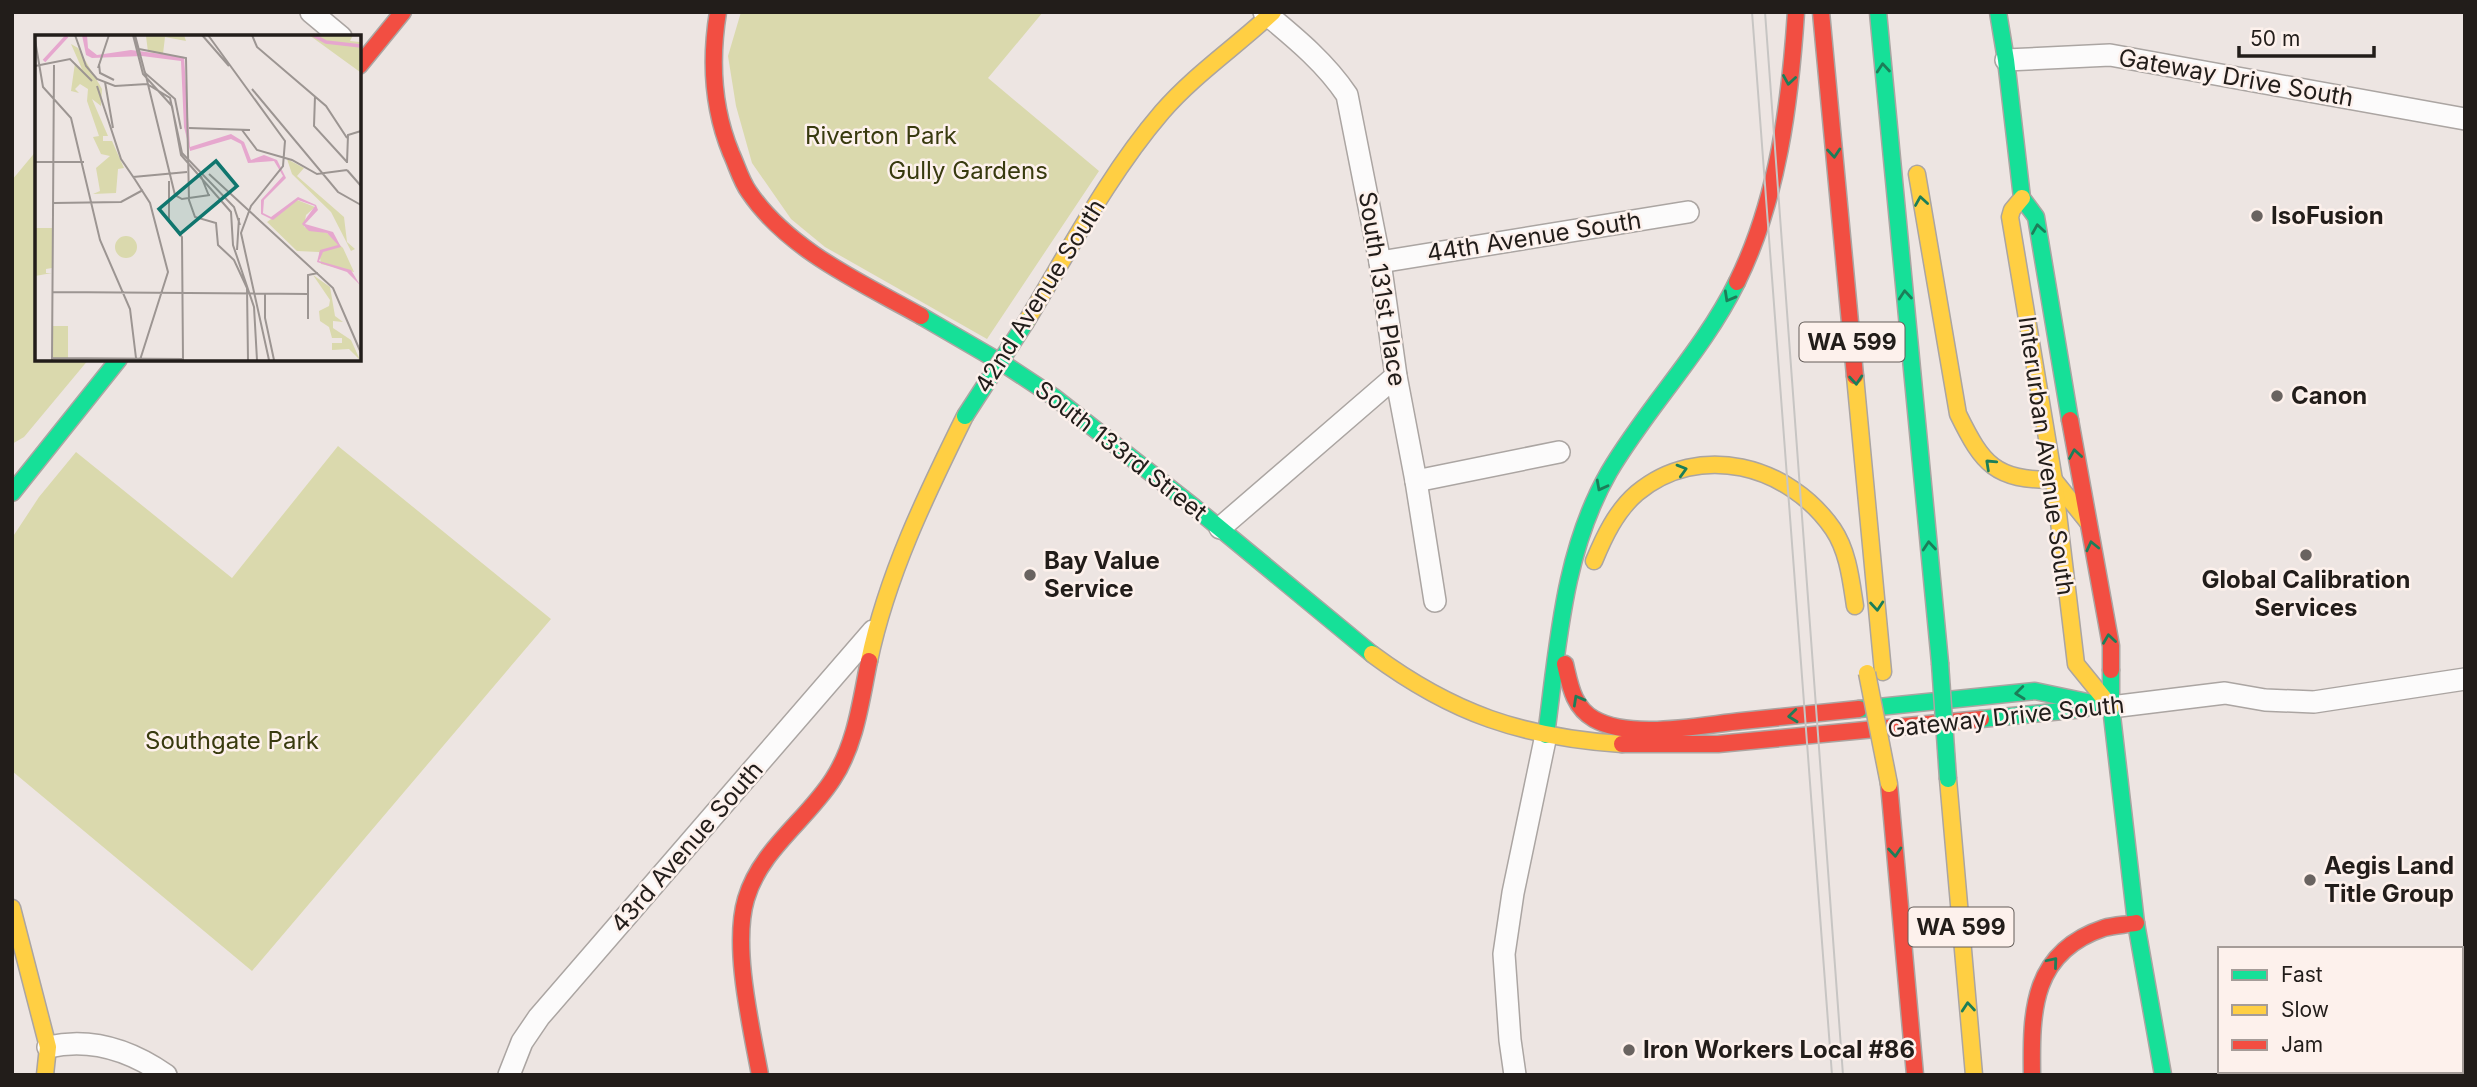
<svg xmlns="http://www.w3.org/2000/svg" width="2477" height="1087" font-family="Inter,sans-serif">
<rect width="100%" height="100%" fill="#ede5e2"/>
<!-- green -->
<g fill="#dad9ad">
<polygon points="741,12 1043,12 988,78 1099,171 987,339 825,247 791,219 752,163 736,106 728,56"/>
<polygon points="37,150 37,359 89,359 24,437 12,444 12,180"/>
<polygon points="338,446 551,619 252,971 12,771 12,538 39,497 76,452 232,578"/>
</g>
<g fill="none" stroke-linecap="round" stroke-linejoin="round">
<defs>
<g id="street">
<polyline points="311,12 341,37"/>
<path d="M1264,12C1294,37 1325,62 1347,95L1380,262L1396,376L1416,481L1435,601"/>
<polyline points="2006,60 2110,55 2465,119"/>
<polyline points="1380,262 1688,212"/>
<polyline points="1416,481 1559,452"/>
<polyline points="1220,528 1396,376"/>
<polyline points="2111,707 2225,693 2265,700 2314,702 2465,679"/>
<path d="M48,1047C91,1037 130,1050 166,1075"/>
<polyline points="509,1075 522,1042 539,1017 873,631"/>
<polyline points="1515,1075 1510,1040 1504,954 1513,893 1546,735"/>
</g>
<g id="fast">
<polyline points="1878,12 1940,663"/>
<polyline points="1998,12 2006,60 2022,198 2036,217 2070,420"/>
<polyline points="921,316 1007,366 1054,397 1194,507 1372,654"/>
<polyline points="12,493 119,359"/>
<polyline points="2111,670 2111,707 2136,923 2163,1075"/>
<polyline points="1859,709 2035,691 2111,707"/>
<polyline points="1981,719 2084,709"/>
<path d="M1546,735C1558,646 1563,552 1609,472C1648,406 1703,351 1737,282"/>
</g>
<g id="slow">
<path d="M1917,174L1958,414C1983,465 1995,480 2054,480L2087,521"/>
<polyline points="2022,198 2012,210 2010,217 2054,480 2076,664 2111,707"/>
<path d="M1026,322C1069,251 1108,175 1162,112C1195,74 1237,46 1273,12"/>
<polyline points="1855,376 1883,672"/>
<path d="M1594,561C1604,537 1616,511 1637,493C1699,441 1789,465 1833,529C1848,551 1851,580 1855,606"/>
<path d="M1372,654C1453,714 1522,737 1622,744"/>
<path d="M869,661C887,575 926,495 965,416"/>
<polyline points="1948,779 1974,1075"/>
<polyline points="12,908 48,1047 45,1075"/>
</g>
<g id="jam">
<path d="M718,12C710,61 712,107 731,153C737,166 741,181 749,192C788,250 862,283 921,316"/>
<polyline points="1821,12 1855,376"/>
<polyline points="359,66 403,12"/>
<path d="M1737,282C1778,199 1790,103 1796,12"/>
<polyline points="2070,420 2111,646 2111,670"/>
<path d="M1565,664C1570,685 1573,707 1594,719C1631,740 1701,725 1742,721C1781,717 1820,713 1859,709"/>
<polyline points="1622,744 1718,744 1981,719"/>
<polyline points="1889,784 1915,1075"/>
<path d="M760,1075C751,1026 732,946 746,899C760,850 807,820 833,779C856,744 861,700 869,661"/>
<path d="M2032,1075C2031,1010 2032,952 2104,928C2114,925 2125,925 2136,923"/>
</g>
</defs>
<!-- street casing -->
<use href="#street" stroke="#aba5a2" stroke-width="24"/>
<!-- fast casing -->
<use href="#fast" stroke="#aba5a2" stroke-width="19"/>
<!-- slow casing -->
<use href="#slow" stroke="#aba5a2" stroke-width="19"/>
<!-- jam casing -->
<use href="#jam" stroke="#aba5a2" stroke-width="19"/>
<!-- street -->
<use href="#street" stroke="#fcfbfb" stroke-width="21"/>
<!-- fast -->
<use href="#fast" stroke="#16e098" stroke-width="16"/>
<!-- slow -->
<use href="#slow" stroke="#ffcf43" stroke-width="16"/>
<!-- jam -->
<use href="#jam" stroke="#f24e42" stroke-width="16"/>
<!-- tram -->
<g stroke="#c7c5c3" stroke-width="2">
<polyline points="1752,12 1832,1075"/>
<polyline points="1765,12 1843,1075"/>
</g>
<defs>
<g id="fast-bridge">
<polyline points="965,416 1026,322"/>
<polyline points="1940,663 1948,779"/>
</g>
<polyline id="slow-bridge" points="1867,673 1889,784"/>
</defs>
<!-- fast-bridge casing -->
<use href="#fast-bridge" stroke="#aba5a2" stroke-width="19" stroke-linecap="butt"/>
<!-- slow-bridge casing -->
<use href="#slow-bridge" stroke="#aba5a2" stroke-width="19" stroke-linecap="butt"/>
<!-- fast-bridge -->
<use href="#fast-bridge" stroke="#16e098" stroke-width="16"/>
<!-- slow-bridge -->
<use href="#slow-bridge" stroke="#ffcf43" stroke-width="16"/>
</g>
<!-- one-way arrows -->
<defs><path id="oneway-chevron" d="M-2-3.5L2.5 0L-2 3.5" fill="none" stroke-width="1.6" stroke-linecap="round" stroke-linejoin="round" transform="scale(1.75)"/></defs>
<g stroke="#1c7e59">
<use href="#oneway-chevron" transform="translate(1883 68) rotate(-95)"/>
<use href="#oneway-chevron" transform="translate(1789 80) rotate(99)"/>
<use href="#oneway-chevron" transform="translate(1834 153) rotate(85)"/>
<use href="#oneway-chevron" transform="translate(1921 201) rotate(-99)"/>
<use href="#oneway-chevron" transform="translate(2038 229) rotate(-99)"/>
<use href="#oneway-chevron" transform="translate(1905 295) rotate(-95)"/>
<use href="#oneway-chevron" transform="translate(1729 297) rotate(119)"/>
<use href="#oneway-chevron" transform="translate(1856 380) rotate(85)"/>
<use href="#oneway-chevron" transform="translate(2075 454) rotate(-99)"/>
<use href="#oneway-chevron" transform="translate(1990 464) rotate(-137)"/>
<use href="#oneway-chevron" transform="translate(1682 470) rotate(-16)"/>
<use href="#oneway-chevron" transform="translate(1601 486) rotate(118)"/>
<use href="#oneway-chevron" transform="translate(1929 546) rotate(-95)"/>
<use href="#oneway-chevron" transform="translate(2092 546) rotate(-103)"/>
<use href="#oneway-chevron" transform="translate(1877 606) rotate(85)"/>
<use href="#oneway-chevron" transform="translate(2109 639) rotate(-98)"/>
<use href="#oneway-chevron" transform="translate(2020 693) rotate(174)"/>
<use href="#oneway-chevron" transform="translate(1578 700) rotate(-119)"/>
<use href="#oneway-chevron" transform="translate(1793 716) rotate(174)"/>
<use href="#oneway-chevron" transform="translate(1895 852) rotate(85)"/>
<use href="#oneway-chevron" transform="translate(2053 962) rotate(-50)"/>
<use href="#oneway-chevron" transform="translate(1968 1007) rotate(-95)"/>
</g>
<!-- markers -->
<g fill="#696360" stroke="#fdf1ec" stroke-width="2.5">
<circle cx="2257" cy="216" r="7"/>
<circle cx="2277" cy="396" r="7"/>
<circle cx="2306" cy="555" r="7"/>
<circle cx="1030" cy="575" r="7"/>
<circle cx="2310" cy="880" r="7"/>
<circle cx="1629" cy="1050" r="7"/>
</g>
<g text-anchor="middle" stroke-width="5" stroke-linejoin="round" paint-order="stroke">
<!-- shield labels -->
<g fill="#fdf1ec" stroke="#645d59" stroke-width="2">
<rect x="1799.5" y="322.5" width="105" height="39" rx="5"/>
<rect x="1908.5" y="907.5" width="105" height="39" rx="5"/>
</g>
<g font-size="23" font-weight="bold" fill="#221d1a">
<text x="1852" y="350">WA 599</text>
<text x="1961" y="935">WA 599</text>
</g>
<!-- street labels -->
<g font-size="24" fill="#221d1a" stroke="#fdf1ec">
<text transform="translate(2236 78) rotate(10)" y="8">Gateway Drive South</text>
<text transform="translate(1534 237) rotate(-9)" y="8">44th Avenue South</text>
<text transform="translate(1382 289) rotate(81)" y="8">South 131st Place</text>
<text transform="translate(1040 296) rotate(-58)" y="8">42nd Avenue South</text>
<text transform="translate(1121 451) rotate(38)" y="8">South 133rd Street</text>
<text transform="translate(2046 456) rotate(82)" y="8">Interurban Avenue South</text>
<text transform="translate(2006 717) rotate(-6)" y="8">Gateway Drive South</text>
<text transform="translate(687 847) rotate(-49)" y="8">43rd Avenue South</text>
</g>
<!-- park labels -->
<g font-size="24" fill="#383a0e" stroke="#fdf1ec">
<text x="881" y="144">Riverton Park</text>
<text x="968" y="179">Gully Gardens</text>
<text x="232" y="749">Southgate Park</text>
</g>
<!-- poi labels -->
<g font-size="24" font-weight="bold" fill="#221d1a" stroke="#fdf1ec" text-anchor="start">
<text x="2271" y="224">IsoFusion</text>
<text x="2291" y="404">Canon</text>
<text x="1044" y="569">Bay Value<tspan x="1044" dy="28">Service</tspan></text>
<text x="2306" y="588" text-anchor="middle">Global Calibration<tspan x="2306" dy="28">Services</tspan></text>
<text x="2324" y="874">Aegis Land<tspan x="2324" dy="28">Title Group</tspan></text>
<text x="1643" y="1058">Iron Workers Local #86</text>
</g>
</g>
<!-- overview -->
<g transform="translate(35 35)">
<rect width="326" height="326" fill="#ede5e2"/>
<path d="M149,0L151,6L130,2L128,19L113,17L111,1ZM274,0H318L315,6L325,7V37ZM36,9L43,13L67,54L66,71L57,64L73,101H68V106H77L89,133L83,134L81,158L58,159L65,156L61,133L75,121L66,119L58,102L64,101L52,66L53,54L45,49L40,54L44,58L36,56L40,28L47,34ZM252,124L269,133L262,141L309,182L312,207L320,214L316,216L296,177L257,139ZM262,165L280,172L271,180L269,192L292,198L308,213L319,237L286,229L284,217L262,216L232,187ZM0,193H17V233L11,234V238H17L0,241ZM80 212a11 11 0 1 1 22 0a11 11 0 1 1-22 0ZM278,240L295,252L300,281L308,287L298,286V293L316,305L325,325L314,314L297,315V308H307V303H297L294,292L285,286L284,276L294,271L295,265ZM18,291H33V324L18,325Z" fill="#dad9ad"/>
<path d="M47,0H52L53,13L62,20L96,15L149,22L155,112L196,99L209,107L216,125L229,120L242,125L251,143L229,165L228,178L236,182L263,162L281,170L283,175L270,189L298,197L306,212L288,217L284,226L316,235L325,250L312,237L282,227L285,215L303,210L292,198L274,196L267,189L280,171L263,165L238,185L226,179V165L248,141L239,126L213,128L206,109L196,104L155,116L149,92L146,26L107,21L57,23L51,20Z" fill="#e6a7ce"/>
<path fill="none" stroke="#e6a7ce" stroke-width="3.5" d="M278,0L291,7L326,11M9,26L32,1"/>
<path fill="none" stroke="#9c9592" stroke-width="2" d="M40,0L51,31L62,44L80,51L112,49L135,63L147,118L199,172L205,190M98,0L108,39L137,71L146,120L196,177L198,210L219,272L222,325M100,0L110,38L140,64L146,94M167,0L194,31M173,0L250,106L248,131L216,171L206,198L234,325M217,0L222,12L291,71L312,103M0,5L8,52L36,83L65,205L95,274L101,323M104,14L151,23L154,165L160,182L181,188L183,210L199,225L212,253L213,325M64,29L65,38L79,45M0,31L35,24L57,46M63,33L74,0M110,37L140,160L147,164L175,160M70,47L78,93M62,51L86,124L101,146M217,54L303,157L326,170M280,61L279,91L312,127M154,93L215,95M207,95L222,115L257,125L282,139L312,135M0,127H49M312,128L313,100L326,96M312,135L326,151M174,139L298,253L326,318M166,141L174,161M98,142L152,137M99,143L115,168L133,237L105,325M134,146V186L147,202L148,325M19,168L86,167L108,155M202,215L204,183M18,257L273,259M230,259V283L239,325M273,284V240L283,238M17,323L148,324M17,325L19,30"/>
<path fill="#0f766e" fill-opacity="0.15" stroke="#0f766e" stroke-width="3.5" d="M181,126L202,151L145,199L124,174Z"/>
<rect width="326" height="326" fill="none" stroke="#221d1a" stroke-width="3.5"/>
</g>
<!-- border -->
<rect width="2477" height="1087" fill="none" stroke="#221d1a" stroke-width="28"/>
<!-- legend -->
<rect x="2218" y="947" width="245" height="126" fill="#fdf1ec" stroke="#a59c98" stroke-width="2"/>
<rect x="2232" y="970" width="35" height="10" fill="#16e098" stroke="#a59c98" stroke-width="2"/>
<text x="2281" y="982" font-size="21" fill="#221d1a">Fast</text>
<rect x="2232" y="1005" width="35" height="10" fill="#ffcf43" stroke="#a59c98" stroke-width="2"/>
<text x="2281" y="1017" font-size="21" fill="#221d1a">Slow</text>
<rect x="2232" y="1040" width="35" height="10" fill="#f24e42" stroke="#a59c98" stroke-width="2"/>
<text x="2281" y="1052" font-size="21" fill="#221d1a">Jam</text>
<!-- scale -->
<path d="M2239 46v10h135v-10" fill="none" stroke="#221d1a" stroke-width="3.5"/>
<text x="2250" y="46" font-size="21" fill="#221d1a" stroke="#fdf1ec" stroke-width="5" paint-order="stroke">50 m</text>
</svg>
